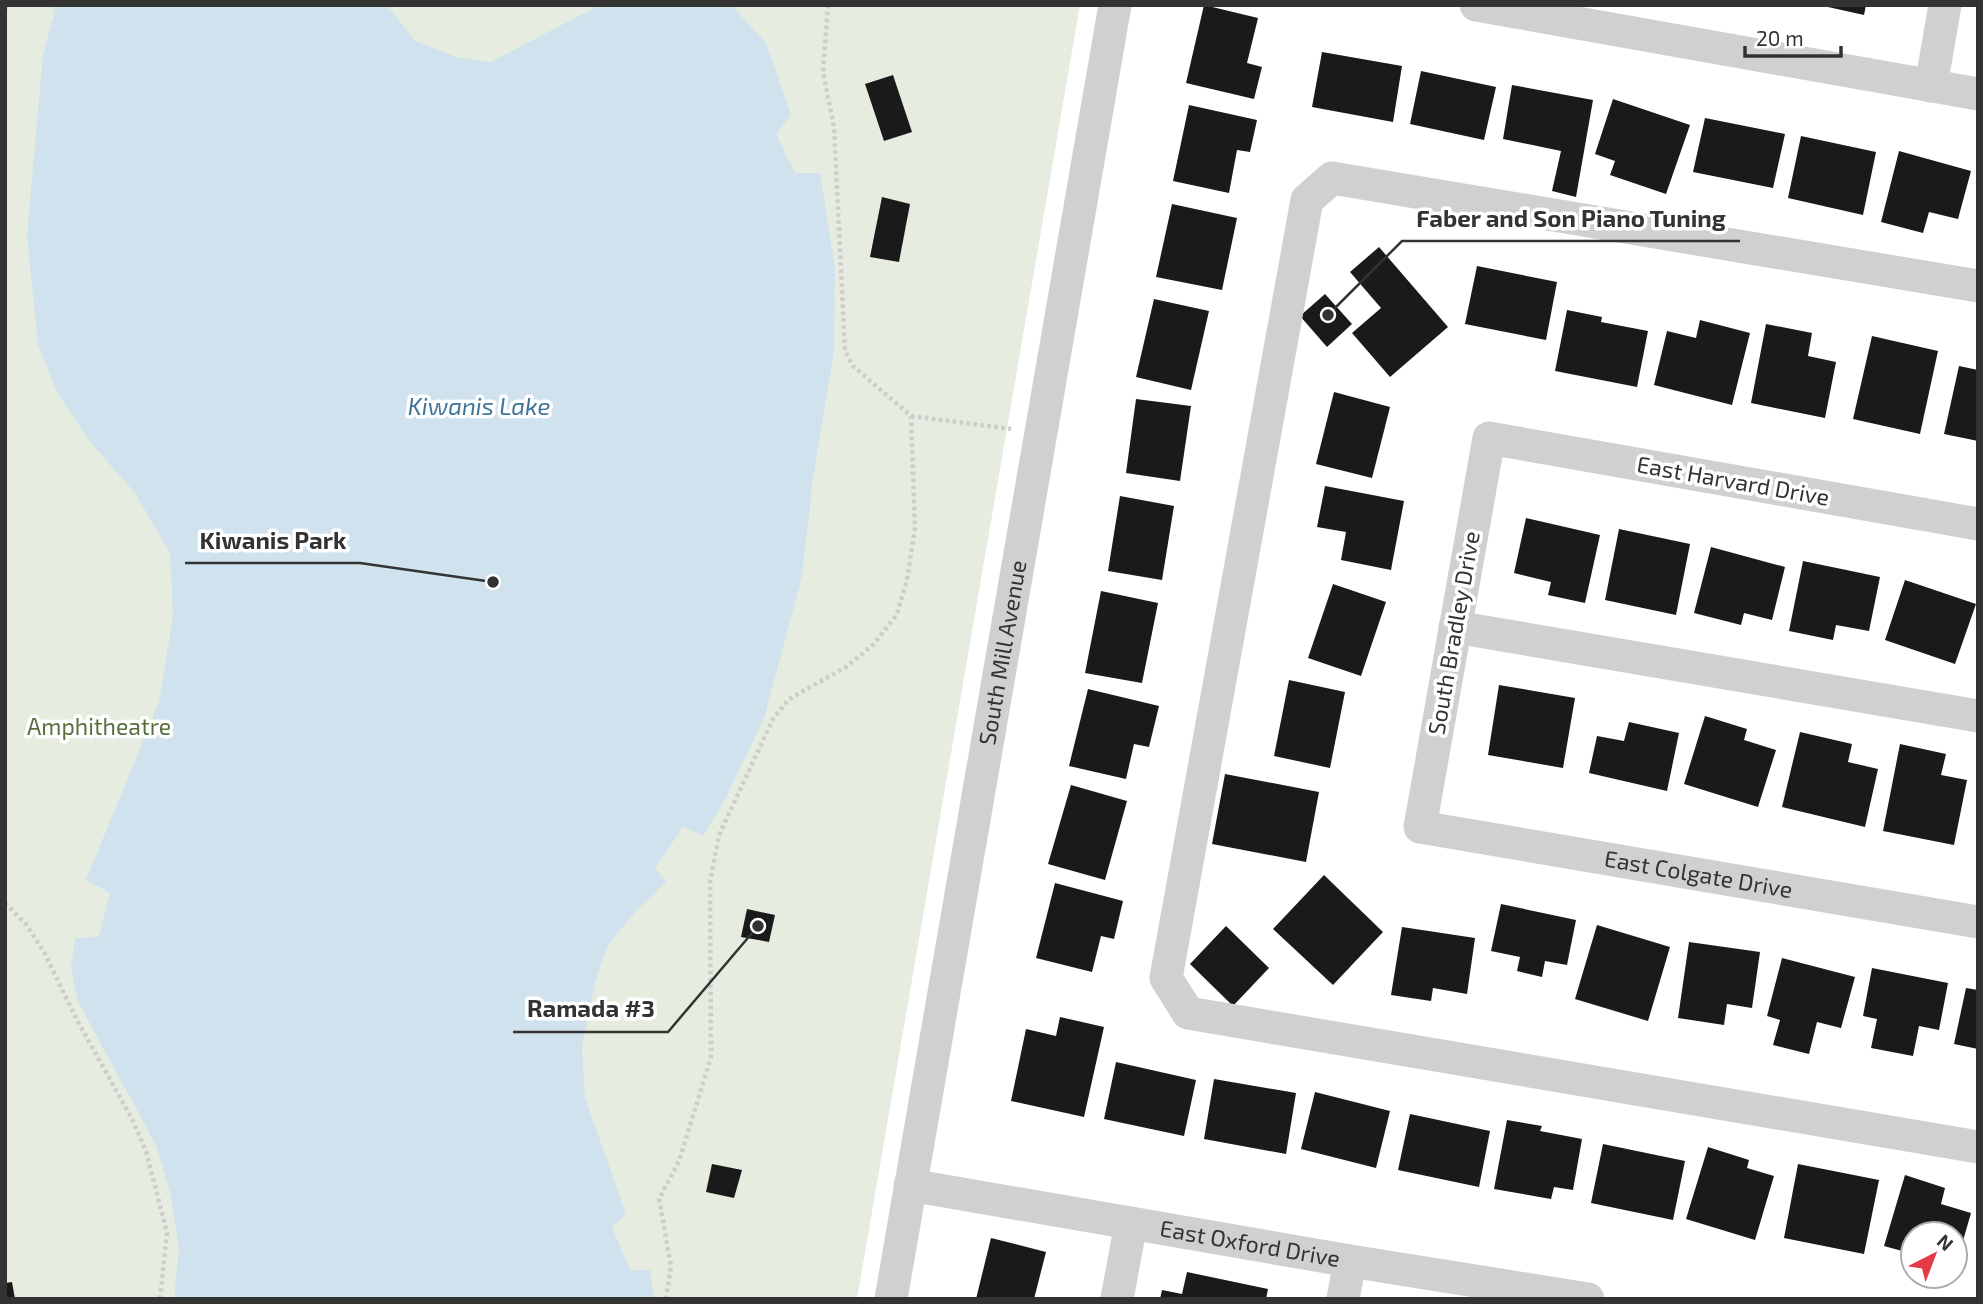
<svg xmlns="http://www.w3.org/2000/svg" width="1983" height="1304" font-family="'Exo 2',sans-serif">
<rect width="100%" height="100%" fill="#fff"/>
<!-- green -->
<polygon fill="#e6ecdf" points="5,5 1080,5 857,1299 5,1299"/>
<!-- water -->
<polygon fill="#cfe2ee" points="51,5 387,5 415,41 456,57 491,62 600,5 731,5 766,43 791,115 776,134 795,173 820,173 835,269 834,351 813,478 802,576 764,718 724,802 703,835 683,827 655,868 666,882 635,912 608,945 595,982 582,1047 585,1098 626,1214 612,1227 630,1270 650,1270 654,1299 174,1299 179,1249 170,1192 156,1145 78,1002 71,968 75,938 99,937 110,893 86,880 159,702 173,616 170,553 135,493 91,443 57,392 38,344 27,236 43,54 55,12"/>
<!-- building -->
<g fill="#1a1a1a">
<polygon points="1204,5 1258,18 1247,63 1262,67 1254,99 1186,83"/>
<polygon points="1819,5 1866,5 1864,15"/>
<polygon points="1322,52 1402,66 1393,122 1312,107"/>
<polygon points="1421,71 1496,87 1484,140 1410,124"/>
<polygon points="893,75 912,132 884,141 865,84"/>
<polygon points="1512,85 1593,100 1576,197 1552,191 1561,151 1503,139"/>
<polygon points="1613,99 1690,125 1666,194 1610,175 1615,161 1595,154"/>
<polygon points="1189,105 1257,120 1250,152 1237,150 1229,193 1173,181"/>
<polygon points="1705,118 1785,134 1773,188 1693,172"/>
<polygon points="1801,136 1876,152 1863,215 1788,198"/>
<polygon points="1899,151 1971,171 1958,219 1929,212 1923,233 1881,222"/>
<polygon points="882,197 910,204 899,262 870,257"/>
<polygon points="1172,204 1237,218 1222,290 1156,277"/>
<polygon points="1379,247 1448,327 1390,377 1352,333 1381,308 1350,272"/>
<polygon points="1477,266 1557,282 1546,340 1465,324"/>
<polygon points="1325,294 1352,324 1327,347 1300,316"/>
<polygon points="1154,299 1209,311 1191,390 1136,377"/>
<polygon points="1567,310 1602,317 1601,322 1648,331 1637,387 1555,371"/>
<polygon points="1700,320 1750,333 1732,405 1654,385 1667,331 1696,338"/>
<polygon points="1766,324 1812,333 1808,356 1836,362 1825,418 1751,403"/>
<polygon points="1872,336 1938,351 1920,434 1853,419"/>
<polygon points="1959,366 1978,370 1978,441 1944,434"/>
<polygon points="1334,392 1390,407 1372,478 1316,464"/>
<polygon points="1136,399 1191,406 1180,481 1126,473"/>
<polygon points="1325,486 1404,501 1391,570 1341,560 1346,532 1317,527"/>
<polygon points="1120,496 1174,506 1162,580 1108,571"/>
<polygon points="1526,518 1600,535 1585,603 1548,595 1551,582 1514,573"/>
<polygon points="1619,529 1690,544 1676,615 1605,600"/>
<polygon points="1711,547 1785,567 1772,620 1744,613 1741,625 1694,613"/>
<polygon points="1803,561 1880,577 1869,631 1836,625 1833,640 1789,631"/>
<polygon points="1905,580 1976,604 1955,664 1885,640"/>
<polygon points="1333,584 1386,602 1361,676 1308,658"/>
<polygon points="1101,591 1158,603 1142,683 1085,673"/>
<polygon points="1289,680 1345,692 1330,768 1274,756"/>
<polygon points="1499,685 1575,698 1563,768 1488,755"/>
<polygon points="1088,689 1159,706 1149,747 1134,744 1126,779 1069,766"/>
<polygon points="1705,716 1747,729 1744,740 1776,750 1758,807 1684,784"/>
<polygon points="1629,722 1679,733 1667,791 1589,773 1597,736 1624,741"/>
<polygon points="1800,732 1852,744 1848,762 1878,769 1865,827 1782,807"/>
<polygon points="1900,744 1946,754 1941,775 1967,780 1954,845 1883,831"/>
<polygon points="1225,774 1319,792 1306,862 1212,844"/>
<polygon points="1071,785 1127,801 1105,880 1048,864"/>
<polygon points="1324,875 1383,932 1333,985 1273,929"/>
<polygon points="1055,883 1123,901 1114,939 1101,936 1092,972 1036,958"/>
<polygon points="1501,904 1576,920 1567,965 1545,961 1542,977 1517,971 1520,957 1491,951"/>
<polygon points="747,909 775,915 769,942 741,937"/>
<polygon points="1597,925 1670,947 1648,1021 1575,999"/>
<polygon points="1226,926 1269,968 1233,1006 1190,964"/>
<polygon points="1402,927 1475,938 1467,994 1433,988 1431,1001 1391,995"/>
<polygon points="1689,942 1760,952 1752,1008 1727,1004 1724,1025 1678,1018"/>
<polygon points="1782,958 1855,977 1841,1028 1817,1022 1809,1054 1773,1045 1780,1020 1767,1016"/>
<polygon points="1872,968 1948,983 1939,1030 1919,1026 1913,1056 1871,1048 1877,1019 1863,1016"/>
<polygon points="1966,988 1978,990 1978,1049 1954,1044"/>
<polygon points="1060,1017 1104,1027 1084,1117 1011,1101 1026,1029 1056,1036"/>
<polygon points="1116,1062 1196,1080 1184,1136 1104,1119"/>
<polygon points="1214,1079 1296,1093 1286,1154 1204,1139"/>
<polygon points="1315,1092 1390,1111 1376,1168 1301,1149"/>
<polygon points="1410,1114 1490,1131 1479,1187 1398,1170"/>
<polygon points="1507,1120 1542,1126 1540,1131 1582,1139 1573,1190 1554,1187 1551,1199 1494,1189"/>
<polygon points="1603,1144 1685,1161 1673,1220 1591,1203"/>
<polygon points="1708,1147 1749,1160 1747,1168 1774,1176 1755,1240 1686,1219"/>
<polygon points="712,1164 742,1170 734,1198 706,1192"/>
<polygon points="1798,1164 1879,1180 1864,1254 1784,1238"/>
<polygon points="1905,1175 1945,1188 1941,1204 1971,1213 1956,1265 1955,1234 1913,1234 1913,1254 1884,1246"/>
<polygon points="991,1238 1046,1252 1034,1299 976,1299"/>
<polygon points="1187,1272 1268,1289 1266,1299 1160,1299 1162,1290 1182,1294"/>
<polygon points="12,1282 15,1299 5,1299 5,1283"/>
</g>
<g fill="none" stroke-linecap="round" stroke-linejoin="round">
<!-- path -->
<g stroke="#cdcdcd" stroke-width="4.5" stroke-dasharray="3.5 3.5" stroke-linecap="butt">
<polyline points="5,9 7,5"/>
<polyline points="911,416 1011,429"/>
<polyline points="5,903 26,924 44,952 77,1020 132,1119 146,1151 167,1233 160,1299"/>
<polyline points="666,1299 671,1266 659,1199 679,1161 711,1057 710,882 719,835 773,719 789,699 846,667 874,644 897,614 907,580 915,528 911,416 853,366 845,351 834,127 823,72 828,5"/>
</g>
<!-- minor -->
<g stroke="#d0d0d0" stroke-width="33">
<polyline points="1476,5 1978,94"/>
<polyline points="1931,86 1945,5"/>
<polyline points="1978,286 1332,178 1307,200 1166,978 1188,1013 1978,1147"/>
<path id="s1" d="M1978,524L1489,438L1420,827L1978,922"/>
<polyline points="1455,627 1978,716"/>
<path id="s2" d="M910,1185L1350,1261L1588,1299"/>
<path id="s3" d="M891,1299L1115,5"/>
<polyline points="1117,1299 1131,1223"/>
<polyline points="1343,1299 1350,1261"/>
</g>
</g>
<g text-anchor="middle" stroke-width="7" stroke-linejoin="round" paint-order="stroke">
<!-- street labels -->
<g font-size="23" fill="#333" stroke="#fff">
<text transform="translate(1733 481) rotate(10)" y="8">East Harvard Drive</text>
<text transform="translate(1454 633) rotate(-80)" y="8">South Bradley Drive</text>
<text dy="8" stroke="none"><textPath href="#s3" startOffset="656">South Mill Avenue</textPath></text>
<text dy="8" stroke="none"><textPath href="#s1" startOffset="1174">East Colgate Drive</textPath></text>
<text dy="8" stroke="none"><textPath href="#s2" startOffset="345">East Oxford Drive</textPath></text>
</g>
<!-- park labels -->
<g font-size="23" fill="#56703f" stroke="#fff">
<text x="99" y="735">Amphitheatre</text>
</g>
<!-- water labels -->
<g font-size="24" font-style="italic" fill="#3f7597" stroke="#fff">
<text x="479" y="415">Kiwanis Lake</text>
</g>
</g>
<!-- callouts -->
<path fill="none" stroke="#333" stroke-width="2.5" d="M1328 315L1402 241H1740M493 582L360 563H185M758 926L668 1032H513"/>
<g fill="#333" stroke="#fff" stroke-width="2.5">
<circle cx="1328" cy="315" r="7"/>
<circle cx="493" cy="582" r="7"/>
<circle cx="758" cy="926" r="7"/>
</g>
<g font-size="24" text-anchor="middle" font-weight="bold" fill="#333" stroke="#fff" stroke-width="7" stroke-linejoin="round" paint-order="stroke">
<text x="1571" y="227">Faber and Son Piano Tuning</text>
<text x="273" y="549">Kiwanis Park</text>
<text x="591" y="1017">Ramada #3</text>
</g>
<!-- border -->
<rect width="1983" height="1304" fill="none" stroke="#333333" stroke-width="14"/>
<!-- north arrow -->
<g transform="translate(1934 1255) rotate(42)"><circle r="33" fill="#ffffff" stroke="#adadad" stroke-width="2"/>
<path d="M0-5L12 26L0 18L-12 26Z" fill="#e63946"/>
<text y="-10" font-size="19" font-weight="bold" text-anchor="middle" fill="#333333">N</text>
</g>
<!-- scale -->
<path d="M1745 46v10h96v-10" fill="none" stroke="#333333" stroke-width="3.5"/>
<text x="1756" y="46" font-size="21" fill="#333333" stroke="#ffffff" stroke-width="5" paint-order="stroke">20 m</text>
</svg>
